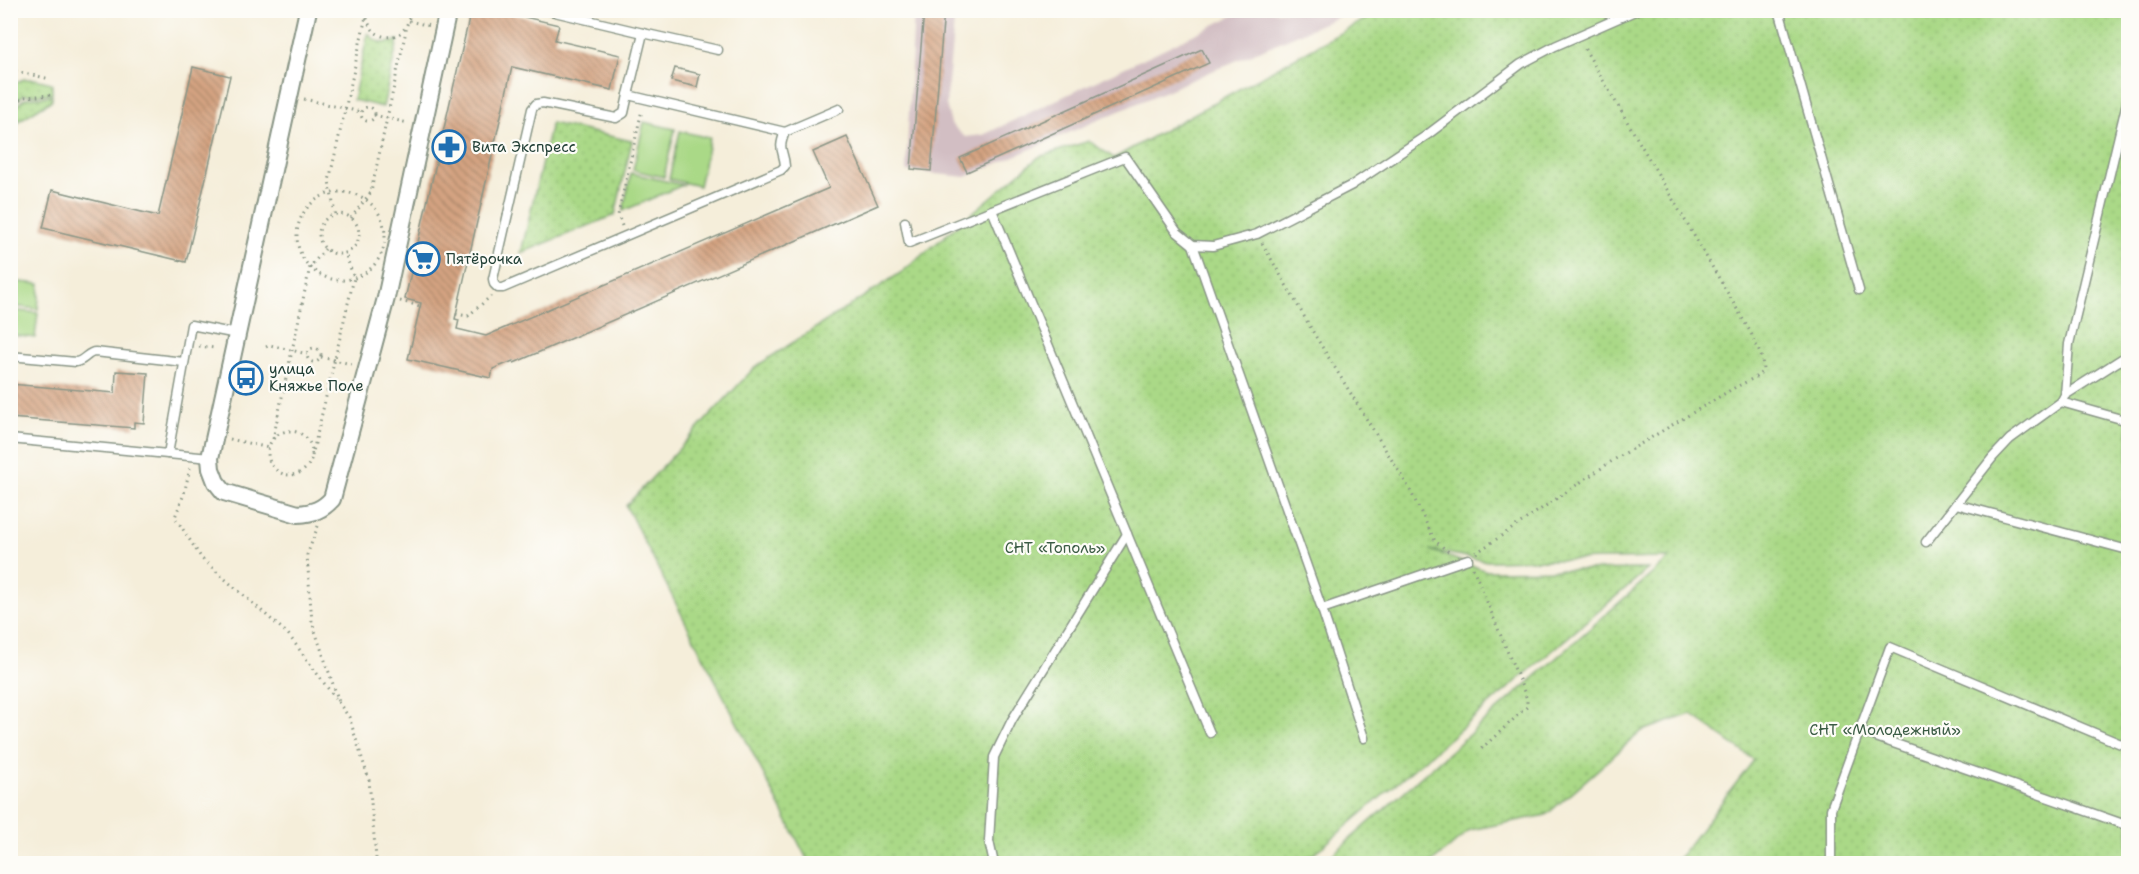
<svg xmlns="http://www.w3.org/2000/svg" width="2139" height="874" font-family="'Shantell Sans',sans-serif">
<defs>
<pattern id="park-dots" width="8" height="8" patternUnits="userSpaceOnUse" patternTransform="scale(1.5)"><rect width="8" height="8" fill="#aad987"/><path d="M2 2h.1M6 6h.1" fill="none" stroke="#92bb75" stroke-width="1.8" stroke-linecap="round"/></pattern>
<pattern id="building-back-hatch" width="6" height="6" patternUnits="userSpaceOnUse" patternTransform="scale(1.5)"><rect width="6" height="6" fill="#d4a381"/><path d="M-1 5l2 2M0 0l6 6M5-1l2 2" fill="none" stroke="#ab866a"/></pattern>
</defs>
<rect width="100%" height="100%" fill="#fdfcf7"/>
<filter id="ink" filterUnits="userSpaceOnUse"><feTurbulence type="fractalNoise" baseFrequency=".0167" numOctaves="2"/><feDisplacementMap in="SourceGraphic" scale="12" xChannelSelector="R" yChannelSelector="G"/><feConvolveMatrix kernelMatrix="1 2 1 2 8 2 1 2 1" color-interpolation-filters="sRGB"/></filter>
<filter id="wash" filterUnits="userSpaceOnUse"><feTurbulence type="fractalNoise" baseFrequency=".008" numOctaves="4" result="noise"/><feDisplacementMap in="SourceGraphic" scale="24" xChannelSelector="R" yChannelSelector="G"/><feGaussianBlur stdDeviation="1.35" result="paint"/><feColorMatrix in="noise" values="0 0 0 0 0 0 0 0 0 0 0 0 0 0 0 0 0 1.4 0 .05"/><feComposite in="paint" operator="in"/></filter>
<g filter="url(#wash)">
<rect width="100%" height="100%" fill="#f5eeda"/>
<!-- industrial -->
<polygon fill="#d2bec3" points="914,11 955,11 946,104 951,124 965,137 983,135 1243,11 1352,11 966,177 906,171"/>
<!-- park -->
<g fill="url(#park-dots)" stroke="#648b5e" stroke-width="1.5">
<polygon points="1380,11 2128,11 2128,863 1675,863 1754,760 1691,714 1642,731 1546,815 1470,830 1431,863 1323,863 1670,558 1487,561 1430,550 1487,571 1648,569 1314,854 1297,863 809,863 626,506 755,367 902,272 1039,157 1089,141 1114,158"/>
<path d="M368,33C376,44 386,45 398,40L383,107L353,100Z"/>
<polygon points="24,79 35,79 52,83 52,94 24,95 11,105 11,84"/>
<polygon points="52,96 52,100 12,125 11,124 11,109 26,98"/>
<polygon points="551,123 632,141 615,215 521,253"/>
</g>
<!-- pitch -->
<g fill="#aad987" stroke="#648b5e" stroke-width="1.5">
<polygon points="644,122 675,129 664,177 633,170"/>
<polygon points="680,131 710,138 699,186 669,179"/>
<polygon points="631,173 683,185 623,211"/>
<polygon points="10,281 40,284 38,309 11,306"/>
<polygon points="11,310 38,313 35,338 11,335"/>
</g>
<g id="blocks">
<!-- building -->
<g fill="url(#building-back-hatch)">
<polygon points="471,10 495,10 559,25 555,40 620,55 612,90 512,67 455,319 459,320 457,329 486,336 829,188 813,152 847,137 878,205 514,363 513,361 493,369 491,378 408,359 421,303 405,299"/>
<polygon points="924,10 944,10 931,171 911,169"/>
<polygon points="1202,49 1209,63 967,172 960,158"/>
<polygon points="193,67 230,76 186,262 43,228 52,190 158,216"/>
<polygon points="675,68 700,74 697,87 671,81"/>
<polygon points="116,371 148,373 144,423 134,422 134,428 10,418 10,384 115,393"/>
</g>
</g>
</g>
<g filter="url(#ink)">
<use href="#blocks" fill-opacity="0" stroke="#8a9687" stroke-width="1.5"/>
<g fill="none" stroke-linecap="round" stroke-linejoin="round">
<defs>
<g id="service">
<polyline points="546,10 643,33 628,95 785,132 839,109"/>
<polyline points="1779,10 1859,290"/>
<polyline points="643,33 718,50"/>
<path d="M628,95L624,113L616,118L543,103L536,104L532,109L493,279L494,284L498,288H503L781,170L785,166C784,150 777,151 785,132"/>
<polyline points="992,210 1210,733"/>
<polyline points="905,222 909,243 1125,157 1177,232 1193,245 1213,246 1257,234 1352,185 1427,135 1521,64 1555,46 1637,10"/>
<polyline points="1193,245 1322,609 1364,738"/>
<path d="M10,356L76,362C84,361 88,352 95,352L184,362"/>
<polyline points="2065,395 2128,355"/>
<polyline points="2061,402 2128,421"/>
<polyline points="10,439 210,458"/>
<polyline points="168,454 191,325 237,334"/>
<polyline points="1956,504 2128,550"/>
<polyline points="1926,542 1993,457 2010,439 2061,402 2065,395 2069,344 2128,98"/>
<polyline points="1322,609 1468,559"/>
<polyline points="1859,731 2123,824"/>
<polyline points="994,864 989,841 994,757 1012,720 1127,534"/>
<polyline points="1831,864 1831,809 1890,647 2128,747"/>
</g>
<path id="minor" d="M308,10L210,458L211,469L216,482L224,492L298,514C313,513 322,510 332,499L386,298L448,10"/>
</defs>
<!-- service casing -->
<use href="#service" stroke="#8a9687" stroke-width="11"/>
<!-- minor casing -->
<use href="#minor" stroke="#8a9687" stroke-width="20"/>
<!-- path -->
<g stroke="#8a9687" stroke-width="3" stroke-dasharray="1.5 4.5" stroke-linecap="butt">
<path d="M367,18C374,47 412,41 409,10"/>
<polyline points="409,21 430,26"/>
<polyline points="10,73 15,71 50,79"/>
<polyline points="304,99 361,112"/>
<polyline points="10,107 24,97 52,95"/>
<circle cx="368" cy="114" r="7"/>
<polyline points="374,115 408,123"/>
<circle cx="341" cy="236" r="44"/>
<circle cx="339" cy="234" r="20"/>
<polyline points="335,214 329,181 367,12 361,10"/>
<polyline points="351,218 371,192 407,26"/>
<polyline points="622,226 618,215 642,110"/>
<polyline points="1262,243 1316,337 1409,488 1435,541 1449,552"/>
<polyline points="400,301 420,306"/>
<polyline points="456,314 468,316 491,296"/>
<polyline points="199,346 215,348"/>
<polyline points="266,347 270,345 307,354"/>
<circle cx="314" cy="355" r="7"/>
<polyline points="321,357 351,364"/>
<circle cx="290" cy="453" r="22"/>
<polyline points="230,439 269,448"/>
<polyline points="273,439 310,267 325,249"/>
<polyline points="312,456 354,278 345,253"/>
<polyline points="190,468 184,494 175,517 202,559 288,634 349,717 369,780 376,858 378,864"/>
<polyline points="318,526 307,555 312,622 339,702"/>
<polyline points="1476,553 1612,461 1734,388 1758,376 1763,370 1762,358 1751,333 1583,46"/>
<polyline points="1473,568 1527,699 1527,707 1480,750"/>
</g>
<!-- service -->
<use href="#service" stroke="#fff" stroke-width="8"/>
<!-- minor -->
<use href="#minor" stroke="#fff" stroke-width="16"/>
</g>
</g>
<!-- icons -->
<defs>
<symbol id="pharmacy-ring" viewBox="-11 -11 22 22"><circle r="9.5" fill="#fdfcf7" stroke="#1f6fb2" stroke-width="1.5"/><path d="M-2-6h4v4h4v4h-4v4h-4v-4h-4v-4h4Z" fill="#1f6fb2"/></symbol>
<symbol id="supermarket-ring" viewBox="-11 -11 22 22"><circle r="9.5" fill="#fdfcf7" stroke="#1f6fb2" stroke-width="1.5"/><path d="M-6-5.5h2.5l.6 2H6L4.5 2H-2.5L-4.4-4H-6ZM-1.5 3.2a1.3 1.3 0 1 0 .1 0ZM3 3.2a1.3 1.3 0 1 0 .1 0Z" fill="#1f6fb2"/></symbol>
<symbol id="bus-ring" viewBox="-11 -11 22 22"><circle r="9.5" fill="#fdfcf7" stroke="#1f6fb2" stroke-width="1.5"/><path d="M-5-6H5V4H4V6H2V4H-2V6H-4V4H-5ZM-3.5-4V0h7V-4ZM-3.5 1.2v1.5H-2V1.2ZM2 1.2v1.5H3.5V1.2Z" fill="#1f6fb2"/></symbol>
</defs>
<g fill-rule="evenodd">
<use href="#pharmacy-ring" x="430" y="128" width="38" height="38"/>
<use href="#supermarket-ring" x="404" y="240" width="38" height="38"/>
<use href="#bus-ring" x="227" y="359" width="38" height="38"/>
</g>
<g text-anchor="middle" stroke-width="4.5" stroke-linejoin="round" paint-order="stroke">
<!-- poi labels -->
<g font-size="15" fill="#1f3d34" stroke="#fdfcf7" text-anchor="start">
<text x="472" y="152">Вита Экспресс</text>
<text x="446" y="264">Пятёрочка</text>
<text x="269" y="374">улица<tspan x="269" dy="17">Княжье Поле</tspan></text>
</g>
<!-- park labels -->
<g font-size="15" fill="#3b5c45" stroke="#fdfcf7">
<text x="1055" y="553">СНТ «Тополь»</text>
<text x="1885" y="735">СНТ «Молодежный»</text>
</g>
</g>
<!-- margin -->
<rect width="2139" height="874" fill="none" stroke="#fdfcf7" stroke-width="36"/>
</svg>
